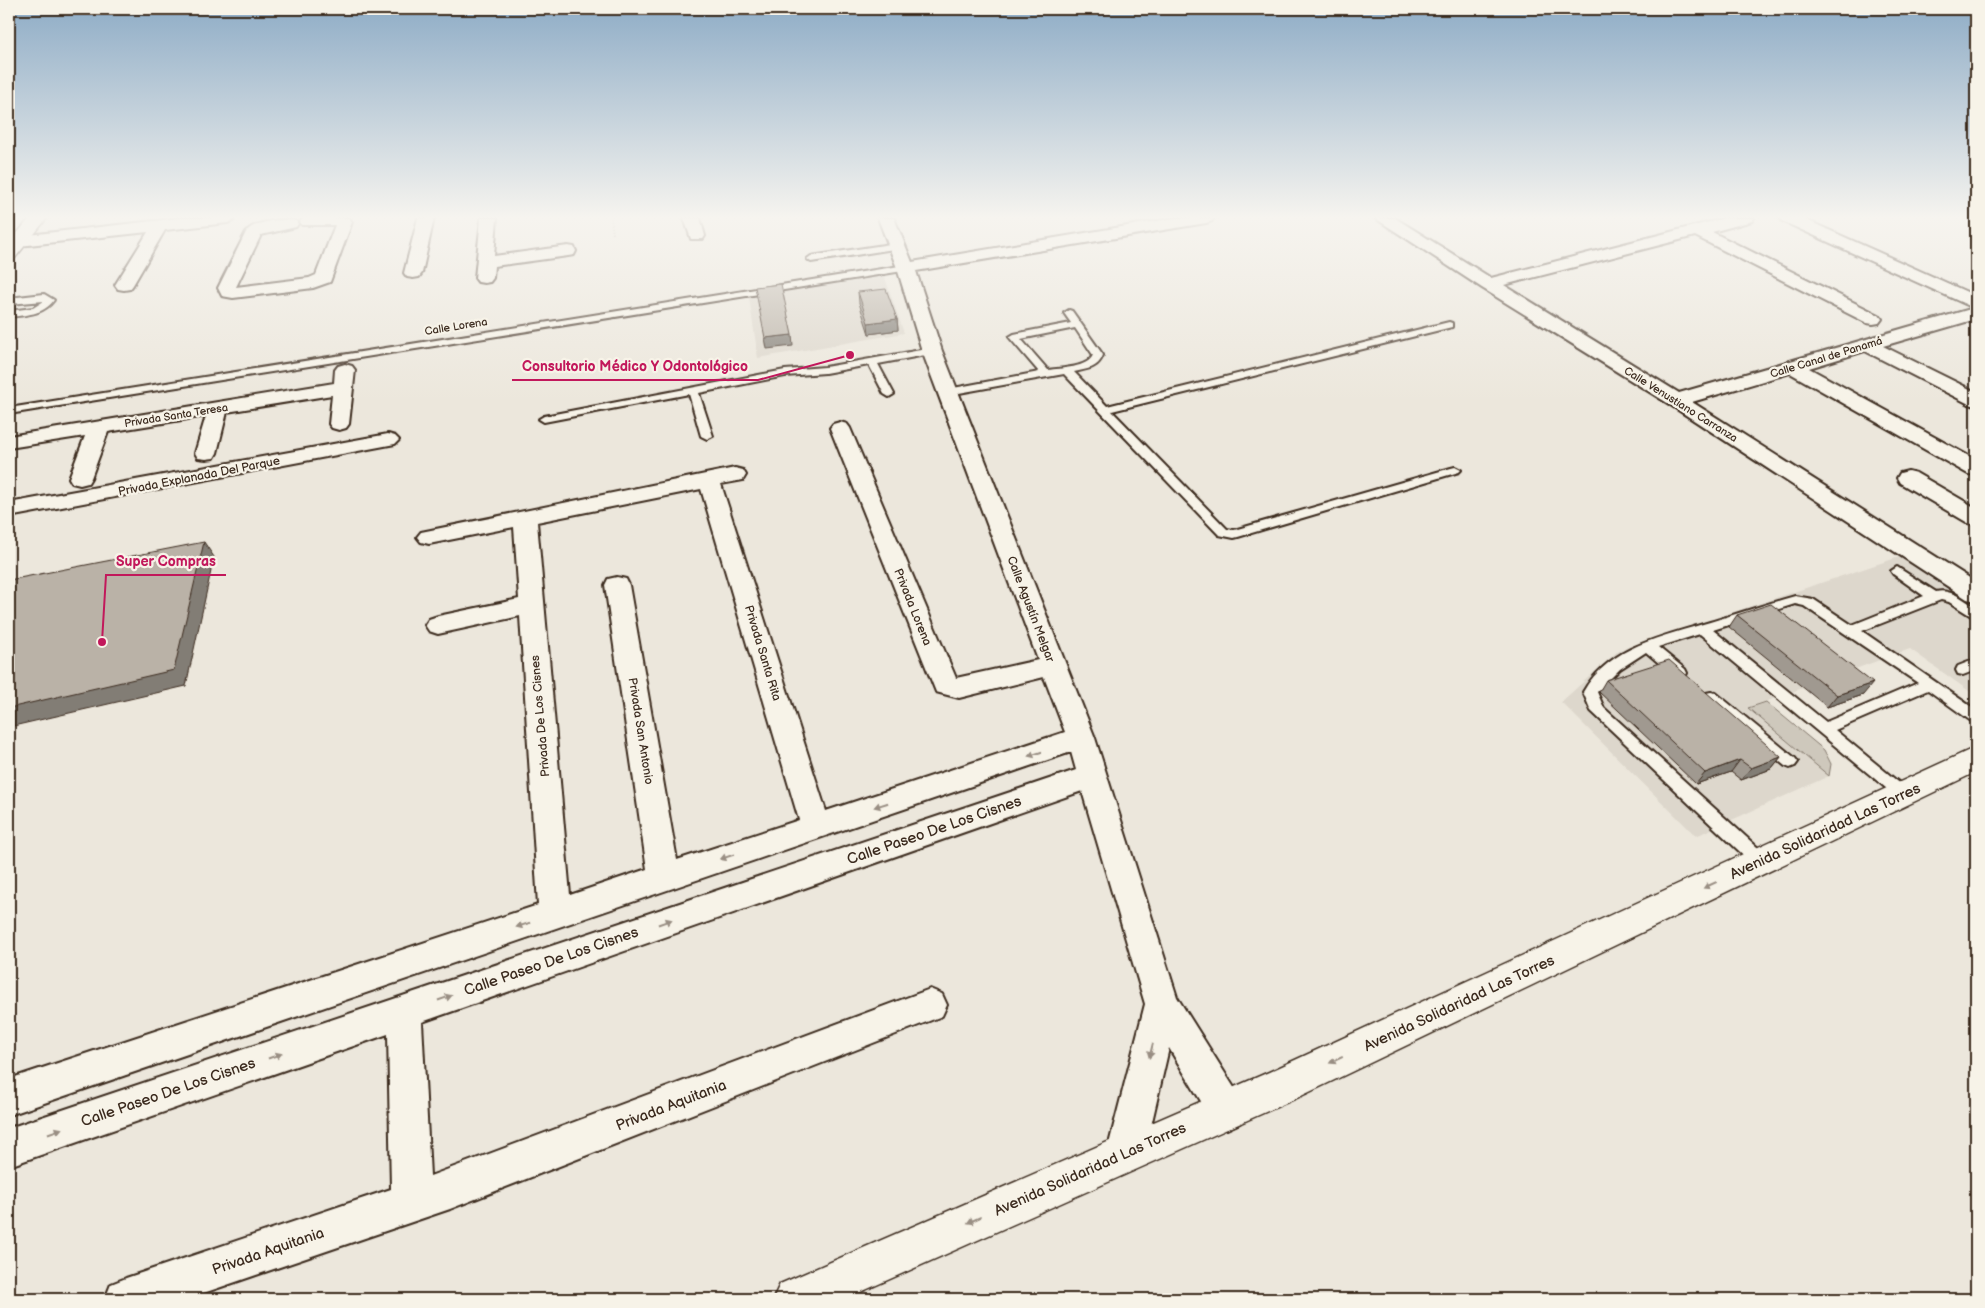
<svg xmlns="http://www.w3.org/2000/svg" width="1985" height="1308" font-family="'Balsamiq Sans',sans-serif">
<rect width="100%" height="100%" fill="#ece7dc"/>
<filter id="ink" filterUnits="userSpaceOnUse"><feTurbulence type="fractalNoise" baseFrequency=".02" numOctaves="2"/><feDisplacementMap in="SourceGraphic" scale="10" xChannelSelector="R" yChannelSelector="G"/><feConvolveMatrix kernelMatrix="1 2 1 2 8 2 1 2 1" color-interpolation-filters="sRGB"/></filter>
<g filter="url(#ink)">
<!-- built -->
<g fill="#ddd7cc">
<polygon points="884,275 904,333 758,358 749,297"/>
<polygon points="1899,557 1976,608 1976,696 1910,649 1748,708 1829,776 1696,836 1561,702 1619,650"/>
</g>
<!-- green -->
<polygon fill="#cec8bc" stroke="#84796d" points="1766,702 1824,750 1831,764 1829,776 1748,708"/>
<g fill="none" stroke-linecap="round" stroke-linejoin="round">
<defs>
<g id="lane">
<polygon points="897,243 901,246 900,248 811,262 807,259 811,256"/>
<polygon points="906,265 910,268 909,270 9,414 9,408"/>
<path d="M44,294L54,300C43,315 26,315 9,317V311L33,308L44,301L9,304V298Z"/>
<path d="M1069,310L1072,311L1103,355C1098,369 1087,369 1074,372L1107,406L1449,322L1452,323V327L1112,411L1227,529L1234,530L1451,468L1455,467L1461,470L1459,472L1238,537L1234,538L1219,535L1064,374L948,395L943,392L948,389L1039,372L1009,337L1014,334L1071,323L1064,313ZM1075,328L1093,355C1088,368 1061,368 1048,370L1021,339Z"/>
<polygon points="932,348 936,349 936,353 878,364 894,394 889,397 884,394 869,365 825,373 785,376 699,393 713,436 707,439 701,436 689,394 544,422 539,419 544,416 785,370 825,367"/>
<path d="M1897,567L1936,592C1950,588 1965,600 1976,608V619L1949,602L1941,600L1862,631L1976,710V722L1971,721L1928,690L1835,730L1908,790L1911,794L1908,798L1903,800L1898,798L1700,634L1658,647L1685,669L1687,673L1685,677H1675L1646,652L1620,669L1597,692L1604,708L1767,856L1769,861L1767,866L1761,868L1755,866L1591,711L1583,692C1609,646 1664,636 1710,622C1739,613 1767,604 1795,596L1813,599L1852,625L1924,596L1893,574L1891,571ZM1795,604L1804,606L1918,683L1826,722L1713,630Z"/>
<polygon points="1976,659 1976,670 1963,675 1958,674 1956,670 1958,666"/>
<polygon points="1711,692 1716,693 1795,758 1798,762 1795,766 1790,768 1785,766 1706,701 1704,697 1706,693"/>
</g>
<g id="street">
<polygon points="180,218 235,218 233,221 227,223 165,230 133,285 130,289 124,290 118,289 115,285 148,232 19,246 13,244 11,241 13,238 19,236"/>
<path d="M303,218H349L352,222L330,282L313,288L233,298L222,296L218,288L246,232C254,221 283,218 296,221L298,224L296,227L261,235L236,287L309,278L316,275L335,225H302L300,222Z"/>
<polygon points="418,218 434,218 422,273 419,277 413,278 407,277 404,273"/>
<polygon points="481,218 497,218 494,256 568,246 574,247 576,251 574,255 568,256 494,266 493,278 490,282 484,283 478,282 475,278"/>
<polygon points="684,218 700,218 705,236 703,239 691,239"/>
<path d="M878,218H894L912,262L1175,218H1214L1212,221L1206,223L916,271L942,351L1095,738L1177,997L1240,1097L1246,1110L1240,1123L1227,1129L1214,1123L1169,1048L1145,1152L1139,1165L1126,1171L1113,1165L1107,1152L1145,1004L1082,791L422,1022L430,1176L930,989L942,994L947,1005L942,1016L450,1209L186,1299H105L111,1284L126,1278L391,1189L388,1034L9,1166V1128L1076,770L1071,752L9,1115V1079L538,905L520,616L438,634L429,631L425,625L429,619L438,616L519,599L514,527L429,544L421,542L417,537L421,532L735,468L743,470L746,475L743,480L721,484L826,811L1065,732L1044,677L959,698L936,692L830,428L833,424L840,422L847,424L850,428L956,678L1038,660L922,351L897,268ZM701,489L799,820L677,860L629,585L626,579L617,577L608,579L605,585L647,869L570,895L537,522Z"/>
<polygon points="1375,218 1395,218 1491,278 1725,218 1754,218 1752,221 1712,232 1879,315 1882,319 1879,323 1873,324 1867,323 1695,236 1504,285 1679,393 1974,308 1782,221 1780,218 1802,218 1976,296 1976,319 1883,346 1976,392 1976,406 1969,404 1865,351 1809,368 1976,460 1976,475 1968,474 1790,373 1692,402 1976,582 1976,601 1967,599 1669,404 1482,288"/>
<polygon points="345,364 352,366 355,370 349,424 346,428 339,430 332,428 329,424 332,395 227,412 217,453 214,458 206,459 198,458 195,453 206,416 108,432 91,478 88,483 80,485 72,483 69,478 85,436 9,448 9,436 334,383 335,370 338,366"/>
<polygon points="388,434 395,436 399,440 395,444 9,517 9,503"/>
<polygon points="1908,471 1916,473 1976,508 1976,525 1968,523 1900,483 1897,478 1900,473"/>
</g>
<polygon id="secondary" points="1976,747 1976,772 1297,1098 845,1299 773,1299 780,1284 1269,1072"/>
<polygon id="primary" points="30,218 47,218 15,258 9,259 9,243"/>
</defs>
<!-- lane casing -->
<use href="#lane" stroke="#3b2a1e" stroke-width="4"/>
<!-- street casing -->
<use href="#street" stroke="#3b2a1e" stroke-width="4"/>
<!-- secondary casing -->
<use href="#secondary" stroke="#3b2a1e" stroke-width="3"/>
<!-- primary casing -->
<use href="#primary" stroke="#3b2a1e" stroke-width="3"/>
<!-- path -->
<polyline stroke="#3b2a1e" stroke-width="2" stroke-dasharray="0.5 2.5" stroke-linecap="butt" points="611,218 613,234"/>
<!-- lane -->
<use href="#lane" fill="#f7f3e8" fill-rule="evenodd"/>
<!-- street -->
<use href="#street" fill="#f7f3e8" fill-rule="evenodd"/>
<!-- secondary -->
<use href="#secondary" fill="#f7f3e8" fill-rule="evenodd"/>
<!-- primary -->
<use href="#primary" fill="#f7f3e8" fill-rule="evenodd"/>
</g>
<!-- wall -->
<g fill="#a09990" stroke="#3b2a1e">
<polygon points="858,292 897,319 898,330 869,334 859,303"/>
<polygon points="1737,615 1863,695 1827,707 1729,627"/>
<polygon points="1606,680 1781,757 1771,769 1741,780 1731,772 1696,784 1599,692"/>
</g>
<!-- shaded-wall -->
<g fill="#827d75" stroke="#3b2a1e">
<polygon points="897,319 898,330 869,334 868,323"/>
<polygon points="792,335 793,346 767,349 765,338"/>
<polygon points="204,542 214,557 186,686 9,727 9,708"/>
<polygon points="1873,683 1863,695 1827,707 1837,695"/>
<polygon points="1781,757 1771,769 1741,780 1751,768"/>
<polygon points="1740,760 1731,772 1696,784 1705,773"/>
</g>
<!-- building -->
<g fill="#bab2a7" stroke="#3b2a1e">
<polygon points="781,284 792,335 765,338 755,287"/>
<polygon points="886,289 897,319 868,323 858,292"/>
<polygon points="204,542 174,670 9,708 9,580"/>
<polygon points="1771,604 1873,683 1837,695 1737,615"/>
<polygon points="1669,660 1781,757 1751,768 1740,760 1705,773 1606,680"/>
</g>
<!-- one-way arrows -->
<defs><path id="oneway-solid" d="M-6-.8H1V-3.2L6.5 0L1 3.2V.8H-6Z" transform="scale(1.25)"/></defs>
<g fill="#998e83">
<use href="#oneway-solid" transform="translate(1035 754) rotate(162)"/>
<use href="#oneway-solid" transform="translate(881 805) rotate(162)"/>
<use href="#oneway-solid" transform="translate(727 857) rotate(161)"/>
<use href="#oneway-solid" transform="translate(1710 885) rotate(155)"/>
<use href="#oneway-solid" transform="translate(665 922) rotate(-19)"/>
<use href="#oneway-solid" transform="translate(523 925) rotate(162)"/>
<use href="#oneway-solid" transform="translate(445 998) rotate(-19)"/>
<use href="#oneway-solid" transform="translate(1151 1051) rotate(104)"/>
<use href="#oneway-solid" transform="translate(275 1056) rotate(-19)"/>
<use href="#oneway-solid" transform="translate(1336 1060) rotate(155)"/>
<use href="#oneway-solid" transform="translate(55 1131) rotate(-19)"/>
<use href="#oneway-solid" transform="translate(974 1220) rotate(156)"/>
</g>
</g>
<!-- sky -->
<linearGradient id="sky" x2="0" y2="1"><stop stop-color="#8eacc6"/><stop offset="0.54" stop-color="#f6f4ef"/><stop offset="1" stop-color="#f6f4ef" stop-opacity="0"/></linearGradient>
<rect width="1985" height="402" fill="url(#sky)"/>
<g text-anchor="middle" stroke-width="4.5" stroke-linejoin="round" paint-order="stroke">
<!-- far-street labels -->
<g font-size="11" fill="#3b2a1e" stroke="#f7f3e8">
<text transform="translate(456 326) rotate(-9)" y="4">Calle Lorena</text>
<text transform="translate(1826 357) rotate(-17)" y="4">Calle Canal de Panamá</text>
<text transform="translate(1681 404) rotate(32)" y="4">Calle Venustiano Carranza</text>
<text transform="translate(176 415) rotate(-9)" y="4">Privada Santa Teresa</text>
</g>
<!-- street labels -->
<g font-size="12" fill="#3b2a1e" stroke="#f7f3e8">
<text transform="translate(199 476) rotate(-11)" y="4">Privada Explanada Del Parque</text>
<text transform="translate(913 607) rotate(68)" y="4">Privada Lorena</text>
<text transform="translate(1031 609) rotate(69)" y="4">Calle Agustín Melgar</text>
<text transform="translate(763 653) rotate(73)" y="4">Privada Santa Rita</text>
<text transform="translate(540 716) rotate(-95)" y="4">Privada De Los Cisnes</text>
<text transform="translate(641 731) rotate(81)" y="4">Privada San Antonio</text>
</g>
<!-- near-street labels -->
<g font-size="15" fill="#3b2a1e" stroke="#f7f3e8">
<text transform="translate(934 830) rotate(-19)" y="5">Calle Paseo De Los Cisnes</text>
<text transform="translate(1825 831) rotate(-25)" y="5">Avenida Solidaridad Las Torres</text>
<text transform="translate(551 961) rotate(-19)" y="5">Calle Paseo De Los Cisnes</text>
<text transform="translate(1459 1003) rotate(-25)" y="5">Avenida Solidaridad Las Torres</text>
<text transform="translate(168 1092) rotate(-19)" y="5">Calle Paseo De Los Cisnes</text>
<text transform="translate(671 1105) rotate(-21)" y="5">Privada Aquitania</text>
<text transform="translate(1090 1169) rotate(-24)" y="5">Avenida Solidaridad Las Torres</text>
<text transform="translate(268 1251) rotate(-19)" y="5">Privada Aquitania</text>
</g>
</g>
<!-- callouts -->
<path fill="none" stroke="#c2185b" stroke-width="2" d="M850 355L758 380H512M102 642L106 575H226"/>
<g fill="#c2185b" stroke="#f7f3e8" stroke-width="2">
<circle cx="850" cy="355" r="5"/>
<circle cx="102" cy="642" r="5"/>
</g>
<g font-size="14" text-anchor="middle" font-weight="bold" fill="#c2185b" stroke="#f7f3e8" stroke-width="4.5" stroke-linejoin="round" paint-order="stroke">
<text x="635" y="371">Consultorio Médico Y Odontológico</text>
<text x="166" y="566">Super Compras</text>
</g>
<!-- margin -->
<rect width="1985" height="1308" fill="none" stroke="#f7f3e8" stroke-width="30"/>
<rect x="15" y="15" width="1955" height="1278" fill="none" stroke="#3b2a1e" stroke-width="2" filter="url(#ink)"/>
</svg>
